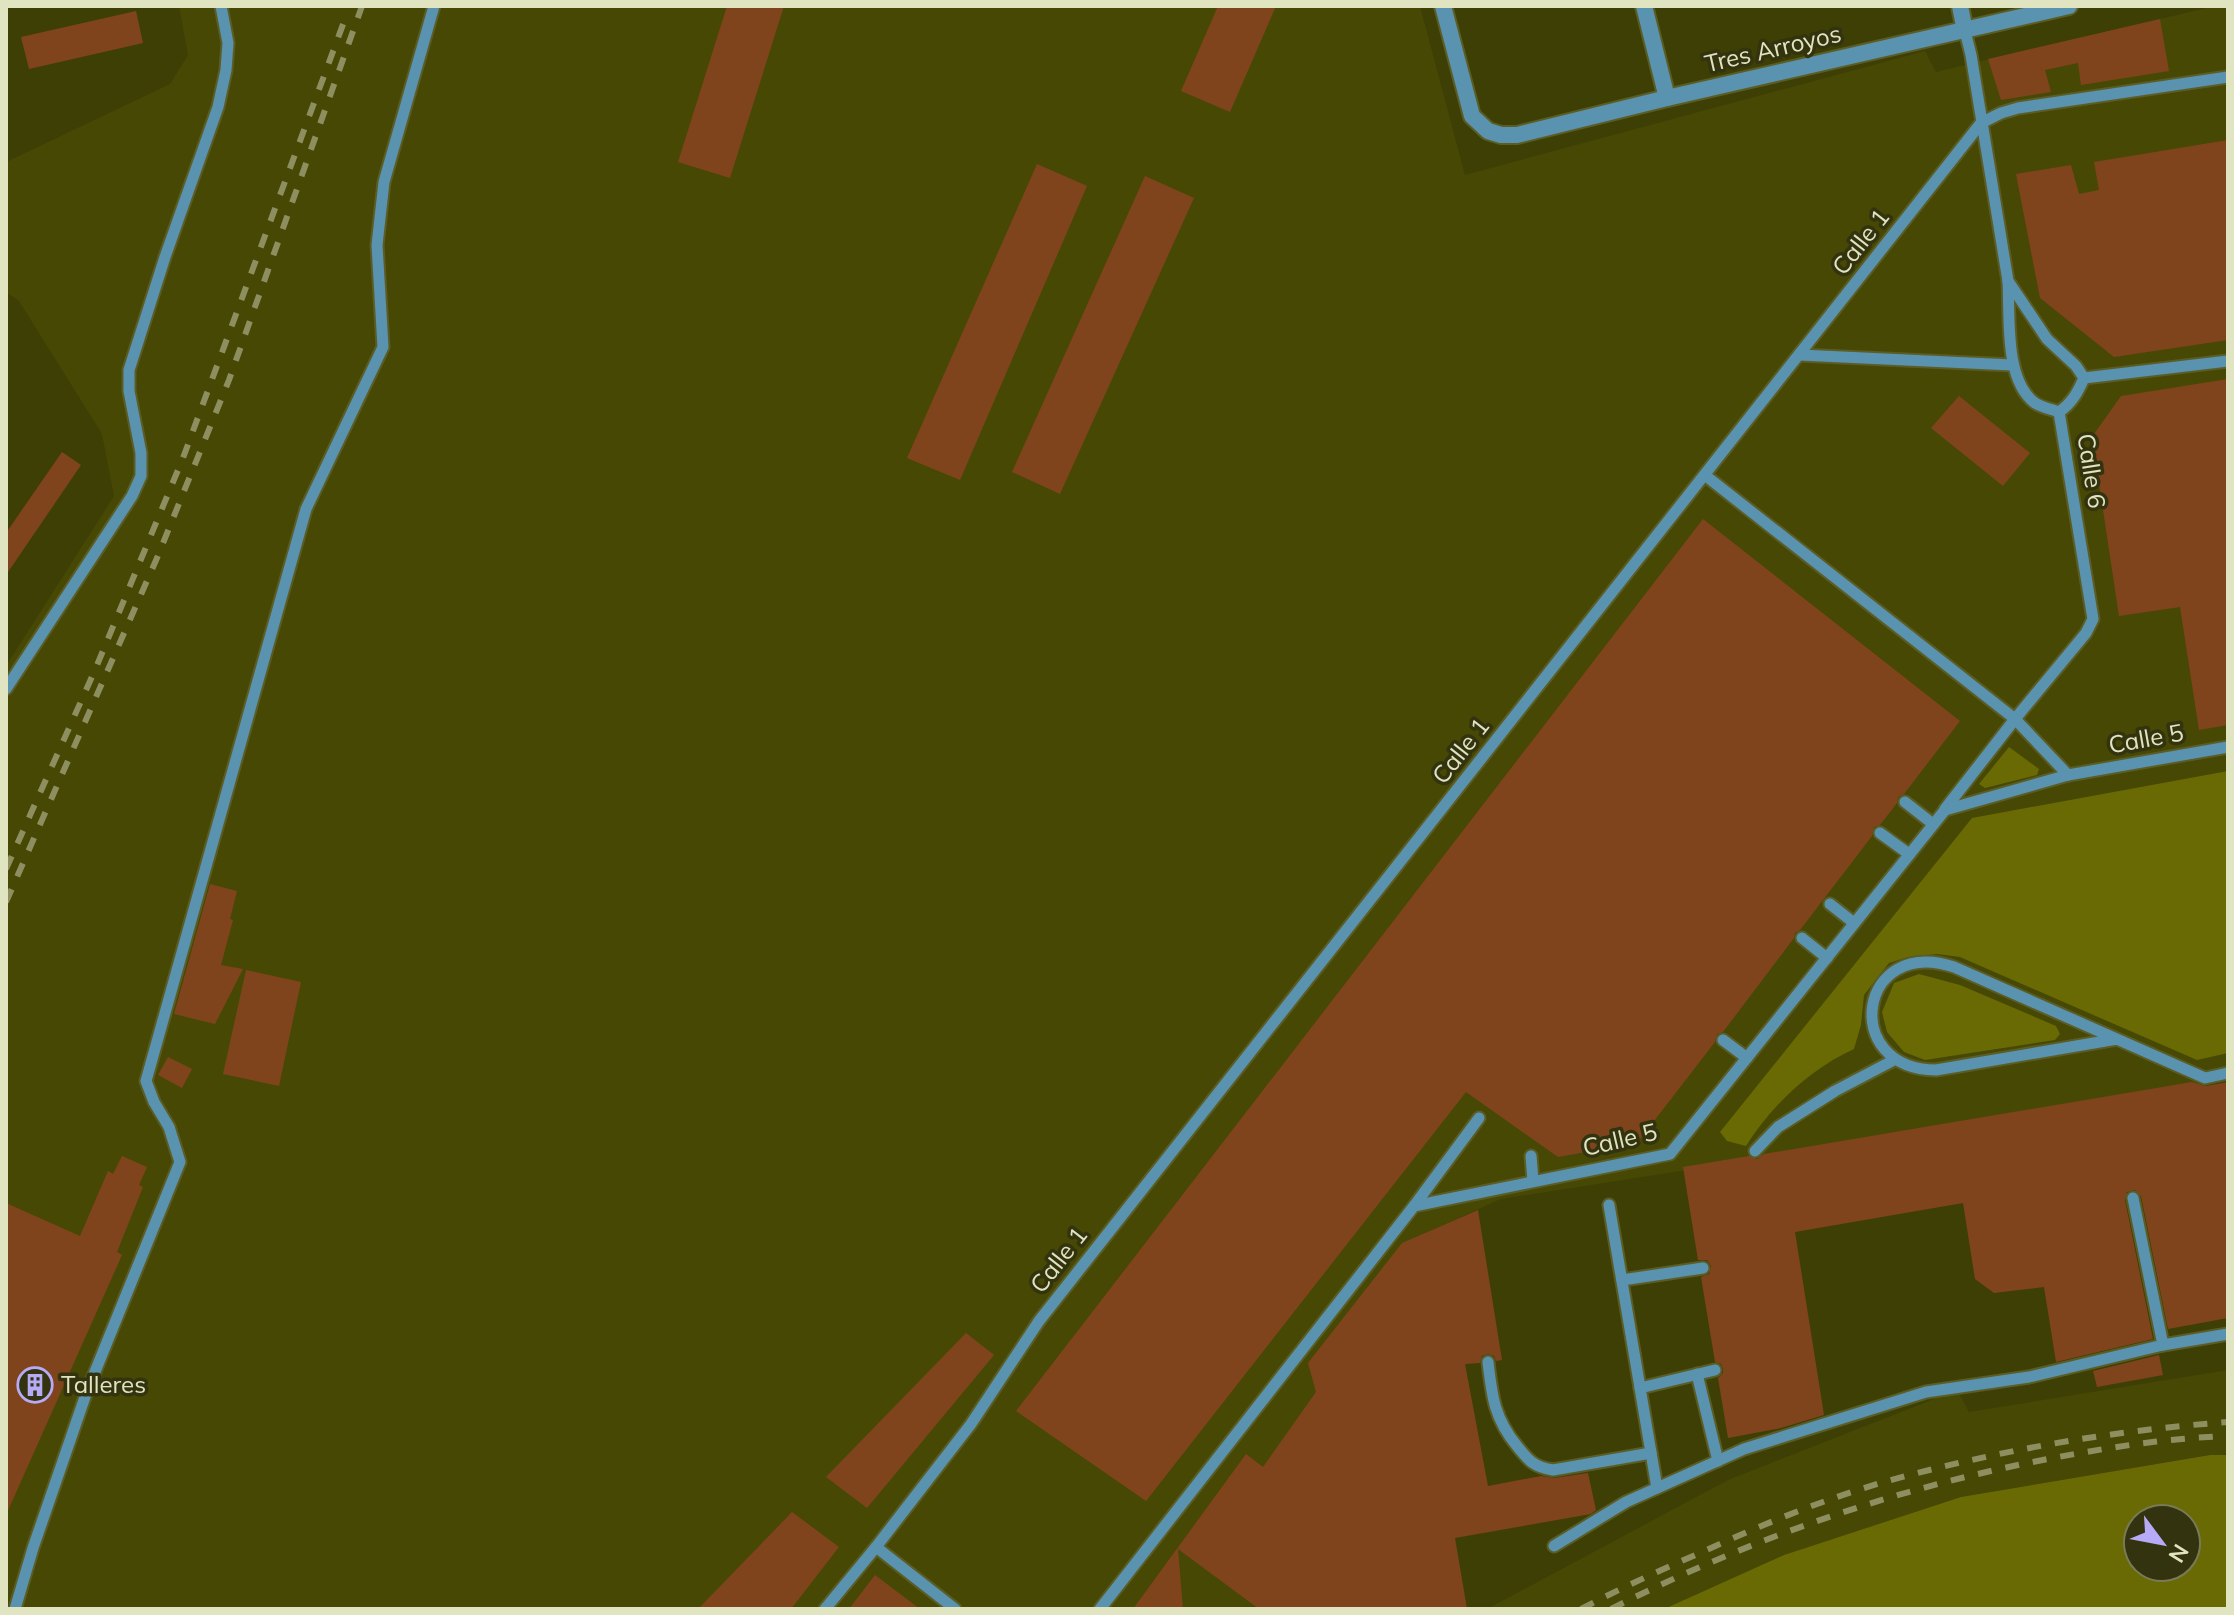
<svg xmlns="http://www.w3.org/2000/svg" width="2234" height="1615" font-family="Mulish,sans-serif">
<rect width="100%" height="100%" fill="#3e3f04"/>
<!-- built -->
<g fill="#474804">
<polygon points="179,6 1420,6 1465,175 1925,51 1936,72 2215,6 2228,6 2228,1079 1687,1170 1501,1199 1403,1243 1467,1609 6,1609 6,666 114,496 102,434 19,301 6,292 6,162 170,84 188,55"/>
<polygon points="2228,1370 2228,1455 2210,1455 1961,1497 1784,1555 1664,1609 1487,1609 1728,1480 1957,1390 1969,1412"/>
</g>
<!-- green -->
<g fill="#696a04" fill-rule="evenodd">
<polygon points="2009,747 2039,769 2037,775 1985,788 1979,784"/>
<path d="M2228,771V1053L2197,1060L1960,957L1937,954L1908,957L1889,963L1864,995L1861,1025L1854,1049C1810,1069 1772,1105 1746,1146L1727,1141L1720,1132L1972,818Z"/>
<polygon points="1919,974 1960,985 2056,1026 2060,1034 2055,1040 1925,1060 1904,1052 1887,1032 1882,1012 1894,983"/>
<path d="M2210,1455H2228V1609H1664L1784,1555L1961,1497ZM2138,1519H2186V1567H2138Z"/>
</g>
<!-- building -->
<g fill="#80441d">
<polygon points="727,6 784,6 730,178 678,162"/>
<polygon points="1218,6 1276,6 1230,112 1181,91"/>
<polygon points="136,11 143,43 29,69 21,37"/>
<polygon points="2160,19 2169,71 2081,85 2078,63 2045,70 2051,92 2001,100 1988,59"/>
<polygon points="2228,140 2228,340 2114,357 2040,298 2016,174 2071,165 2079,194 2099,190 2094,162"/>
<polygon points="1037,164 1087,186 960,480 907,458"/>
<polygon points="1145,176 1194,198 1060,494 1012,472"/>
<polygon points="2228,379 2228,725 2199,730 2180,607 2119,616 2092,437 2121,396"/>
<polygon points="1959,396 2030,453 2003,486 1931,428"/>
<polygon points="62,452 81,465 6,575 6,533"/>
<polygon points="1703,519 1960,721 1904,794 1898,797 1897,803 1880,825 1874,827 1872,836 1800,930 1795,933 1794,938 1723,1032 1717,1034 1715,1042 1637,1143 1558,1157 1466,1092 1146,1501 1016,1411"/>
<polygon points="210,884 237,891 230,919 233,920 221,965 243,969 215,1024 174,1014"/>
<polygon points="246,970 301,982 279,1086 223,1074"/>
<polygon points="168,1057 192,1069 182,1088 158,1075"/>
<polygon points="2192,1082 2206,1086 2228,1082 2228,1318 2168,1329 2141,1196 2135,1190 2127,1192 2125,1200 2153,1339 2056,1362 2044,1287 1994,1293 1975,1279 1963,1203 1795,1232 1824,1415 1781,1428 1728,1438 1718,1378 1723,1373 1723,1369 1721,1364 1715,1362 1701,1277 1709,1274 1711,1266 1707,1260 1698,1260 1683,1167 1749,1156 1757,1159 1764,1154"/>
<polygon points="122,1156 147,1167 139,1185 143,1187 117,1252 122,1255 6,1515 6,1203 80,1236 108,1171 113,1174"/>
<polygon points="1478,1210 1502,1360 1496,1361 1494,1356 1488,1354 1482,1356 1480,1363 1465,1364 1488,1486 1541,1476 1554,1478 1588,1473 1596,1510 1591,1514 1455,1538 1467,1609 1259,1609 1178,1549 1183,1609 1133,1609 1246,1454 1263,1467 1316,1392 1308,1363 1402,1243"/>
<polygon points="966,1333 994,1355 867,1508 826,1477"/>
<polygon points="2159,1355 2163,1375 2097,1387 2093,1371"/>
<polygon points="792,1512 839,1547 791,1609 698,1609"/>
<polygon points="875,1575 920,1609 849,1609"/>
</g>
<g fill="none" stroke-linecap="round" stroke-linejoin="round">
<defs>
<g id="lane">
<path d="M2008,281C2010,316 2004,380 2035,403C2042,408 2052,409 2059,412"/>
<polyline points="1800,355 2012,365"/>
<polyline points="2084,378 2228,361"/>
<polyline points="1706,476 2015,719 2068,775"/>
<polyline points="6,689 132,496 141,476 141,453 129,391 129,370 165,257 218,107 226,70 228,43 221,6"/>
<polyline points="1905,802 1933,824"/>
<path d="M1945,809L2015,719L2086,633L2093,619L2059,412C2072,403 2078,392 2084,378L2076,366L2047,339L2008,281L1971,55L1965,31"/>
<polyline points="1880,833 1909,854"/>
<polyline points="1830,904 1854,923"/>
<polyline points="1802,938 1827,958"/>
<path d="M2117,1039L1936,1070C1839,1069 1858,935 1954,967L2205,1078L2228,1073"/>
<polyline points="1723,1040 1747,1058"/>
<polyline points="1755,1151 1778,1127 1835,1091 1894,1060"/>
<polyline points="1531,1156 1533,1181"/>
<polyline points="1609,1205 1657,1488"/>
<polyline points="1414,1206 1479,1118"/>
<polyline points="1622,1280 1703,1268"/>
<polyline points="2163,1345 2228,1334"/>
<path d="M1488,1362C1492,1396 1494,1418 1517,1446C1529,1461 1534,1467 1553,1470L1651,1453"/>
<polyline points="1697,1374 1718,1461"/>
<polyline points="1640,1388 1715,1370"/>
<polyline points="1554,1546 1626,1502 1744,1449 1926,1392 2029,1377 2163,1345 2133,1198"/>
<polyline points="876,1547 955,1609"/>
<polyline points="15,1609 33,1548 86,1394 180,1162 169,1127 154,1102 146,1081 306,509 383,347 377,245 384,182 434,6"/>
<polyline points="825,1609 876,1547 971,1424 1039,1321 1981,123 2001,113 2018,108 2228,77"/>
<polyline points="1100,1609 1414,1206 1670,1154 1945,810 2068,775 2228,747"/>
</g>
<g id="street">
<polyline points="1443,6 1472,116 1488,131 1501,135 1517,135 1667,98 2069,6"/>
<polyline points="1644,6 1667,98"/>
<polyline points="1960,6 1965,31"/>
</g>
</defs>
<!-- lane casing -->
<use href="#lane" stroke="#5b5d26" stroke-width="15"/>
<!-- street casing -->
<use href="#street" stroke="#5b5d26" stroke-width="20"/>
<!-- lane -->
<use href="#lane" stroke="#5a93af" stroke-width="11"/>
<!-- street -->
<use href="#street" stroke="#5a93af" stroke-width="16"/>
<!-- rail -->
<g stroke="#8d8f60" stroke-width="6" stroke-dasharray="14 14" stroke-linecap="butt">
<polyline points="6,869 95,670 183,458 345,19"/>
<polyline points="6,902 157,558 229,380 362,6"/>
<path d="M1581,1609C1621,1588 1661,1570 1702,1552C1768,1522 1836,1494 1906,1476C2012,1448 2119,1430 2228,1422"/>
<path d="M1611,1609C1751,1538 1899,1487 2053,1458C2111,1447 2169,1438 2228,1436"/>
</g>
</g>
<!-- icons -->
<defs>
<symbol id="building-ring" viewBox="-11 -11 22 22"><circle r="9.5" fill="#33340f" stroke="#b7abf8" stroke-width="1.5"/><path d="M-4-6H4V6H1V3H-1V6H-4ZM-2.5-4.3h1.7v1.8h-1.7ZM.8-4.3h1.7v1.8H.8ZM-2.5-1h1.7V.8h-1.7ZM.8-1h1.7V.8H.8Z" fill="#b7abf8"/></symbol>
</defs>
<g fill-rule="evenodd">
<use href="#building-ring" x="15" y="1365" width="40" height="40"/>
</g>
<g text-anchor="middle" stroke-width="7" stroke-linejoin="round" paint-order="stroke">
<!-- street labels -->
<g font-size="24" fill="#e1e4c1" stroke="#33340f">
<text transform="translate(1773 49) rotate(-13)" y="8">Tres Arroyos</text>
<text transform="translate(1861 242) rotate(-52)" y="8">Calle 1</text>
<text transform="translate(2091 471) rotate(81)" y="8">Calle 6</text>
<text transform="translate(2146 739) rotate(-10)" y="8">Calle 5</text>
<text transform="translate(1461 751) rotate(-52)" y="8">Calle 1</text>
<text transform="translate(1620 1140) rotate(-13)" y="8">Calle 5</text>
<text transform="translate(1059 1260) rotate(-52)" y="8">Calle 1</text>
</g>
<!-- poi labels -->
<g font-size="24" fill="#e1e4c1" stroke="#33340f" text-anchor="start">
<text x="61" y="1393">Talleres</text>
</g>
</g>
<!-- border -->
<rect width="2234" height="1615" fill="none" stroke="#e1e4c1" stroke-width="16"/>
<!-- north arrow -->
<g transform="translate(2162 1543) rotate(122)"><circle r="38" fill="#33340f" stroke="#797a56" stroke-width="2"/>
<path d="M0-6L14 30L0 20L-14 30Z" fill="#b7abf8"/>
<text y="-12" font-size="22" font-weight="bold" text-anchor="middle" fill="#e1e4c1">N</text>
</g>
</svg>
